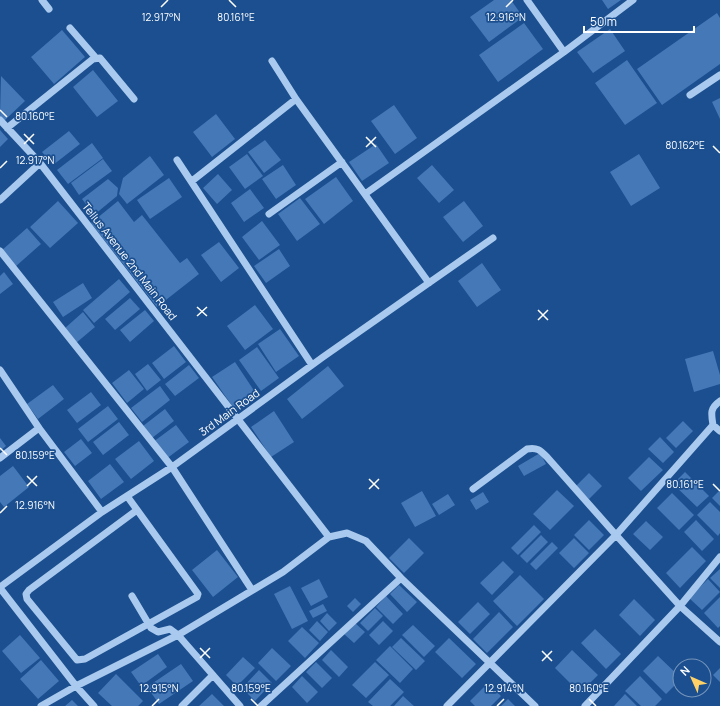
<svg xmlns="http://www.w3.org/2000/svg" width="720" height="706" viewBox="0 0 720 706" font-family="Manrope,sans-serif">
  <style>
    .building { fill: #4478b7 }
    .lines { fill: none; stroke-linecap: round; stroke-linejoin: round }
    .minor { stroke: #a9c9ee; stroke-width: 7 }
    .ticks { fill: none; stroke: #fff; stroke-width: 1.5 }
    .labels { text-anchor: middle; dominant-baseline: central; stroke-width: 3.5; stroke-linejoin: round; paint-order: stroke }
    .street-label { font-size: 11px; fill: #fff; stroke: #1b4f8f }
    .ticks-label { font-size: 10px; text-anchor: middle; fill: #fff; stroke: #1b4f8f; stroke-width: 3.5; stroke-linejoin: round; paint-order: stroke }
  </style>
  <rect width="100%" height="100%" fill="#1b4f8f"/>
  <path class="building" d="M494 0H511L523 17 489 42 470 17Z
    M602 0H621L608 9Z
    M717 13 720 18V64L662 105 637 69Z
    M524 23 543 49 498 82 479 55Z
    M610 29 625 51 593 73 577 52Z
    M62 30 85 57 54 84 31 57Z
    M627 60 657 103 625 125 595 83Z
    M93 70 118 101 97 117 73 87Z
    M1 76 25 101 4 121 0 116Z
    M720 98V119L712 102Z
    M394 105 417 138 395 154 371 121Z
    M216 114 235 139 212 157 193 132Z
    M0 130 8 139 0 147Z
    M69 131 80 144 53 165 42 152Z
    M265 140 281 160 264 173 248 152Z
    M92 143 103 158 68 184 57 170Z
    M376 144 389 163 362 181 349 162Z
    M247 154 263 176 245 189 229 167Z
    M639 154 660 188 631 206 610 172Z
    M150 156 164 175 127 204 119 194 123 178Z
    M103 159 112 171 79 195 71 183Z
    M283 165 296 185 276 199 262 179Z
    M432 165 454 190 439 203 417 178Z
    M218 174 232 190 217 204 203 188Z
    M336 177 353 201 324 224 305 199Z
    M169 178 182 197 150 219 137 200Z
    M108 179 118 188 117 196 94 215 82 199Z
    M250 189 264 208 244 222 231 203Z
    M300 198 320 224 297 241 278 214Z
    M58 201 78 223 50 248 30 227Z
    M118 201 134 222 142 215 180 263 187 258 199 274 157 307 91 223Z
    M464 201 483 226 463 242 443 217Z
    M262 221 280 245 259 260 242 237Z
    M27 228 41 244 15 267 1 251Z
    M219 242 239 268 221 282 201 255Z
    M279 249 290 266 266 283 254 266Z
    M482 263 501 290 477 307 458 281Z
    M4 272 13 284 0 294V276Z
    M119 279 130 292 94 323 83 310Z
    M83 283 92 298 63 317 53 302Z
    M130 298 140 309 115 330 105 319Z
    M255 305 273 329 245 350 227 326Z
    M145 310 154 321 130 342 120 330Z
    M83 312 95 327 76 343 64 329Z
    M280 329 299 356 276 372 258 344Z
    M174 346 186 362 164 379 152 363Z
    M257 347 279 378 261 391 239 360Z
    M713 351 720 375V384L694 392 685 359Z
    M235 362 257 395 235 410 212 377Z
    M148 364 161 380 147 391 135 374Z
    M189 365 199 378 175 396 165 384Z
    M328 366 344 386 302 419 287 399Z
    M129 370 144 389 127 403 112 383Z
    M53 385 64 399 38 419 27 404Z
    M160 386 170 400 142 422 131 408Z
    M91 392 101 405 77 423 67 410Z
    M108 406 118 419 88 442 78 429Z
    M165 409 174 421 152 438 143 426Z
    M274 411 294 442 271 457 251 427Z
    M683 421 693 431 676 448 666 438Z
    M119 422 129 435 103 455 93 442Z
    M176 425 189 442 166 459 153 442Z
    M660 437 674 452 663 463 648 449Z
    M0 438 6 446 0 451Z
    M81 439 92 453 75 466 64 452Z
    M139 441 154 461 131 479 115 459Z
    M540 453 546 464 524 476 518 466Z
    M649 457 663 470 641 491 628 478Z
    M110 464 124 482 101 499 88 481Z
    M13 466 29 487 4 507 0 502V476Z
    M685 472 709 496 697 507 673 484Z
    M589 473 602 486 589 499 576 486Z
    M557 490 574 506 550 530 533 514Z
    M720 490V506L712 498Z
    M422 491 436 516 415 527 401 503Z
    M483 492 489 502 476 510 470 500Z
    M672 493 694 515 679 530 657 508Z
    M448 494 455 505 439 515 432 504Z
    M710 502 720 512V533L718 536 697 515Z
    M589 520 604 535 589 550 574 535Z
    M696 520 714 539 702 551 684 532Z
    M646 521 663 537 650 550 633 534Z
    M534 525 541 532 518 555 511 548Z
    M541 535 548 542 527 563 520 556Z
    M409 538 424 553 404 573 389 558Z
    M574 538 589 553 574 568 559 553Z
    M552 542 558 548 536 570 530 564Z
    M692 547 706 561 680 588 666 573Z
    M217 550 238 577 213 597 192 570Z
    M503 561 514 572 492 595 480 583Z
    M720 569V588L710 578Z
    M520 575 544 599 517 626 493 601Z
    M319 579 328 597 311 606 301 588Z
    M708 579 720 592 702 610 689 598Z
    M399 585 417 602 407 612 390 594Z
    M290 586 308 621 292 629 274 594Z
    M386 596 403 614 393 624 376 607Z
    M720 597V626L718 628 704 613Z
    M355 598 361 604 353 612 347 606Z
    M634 599 655 620 640 636 619 615Z
    M478 602 490 614 470 634 458 622Z
    M323 604 327 611 313 618 309 611Z
    M375 608 383 616 368 631 360 623Z
    M499 612 513 627 487 653 473 639Z
    M327 613 337 623 329 631 320 621Z
    M317 621 328 632 320 641 309 630Z
    M383 621 393 631 379 645 369 635Z
    M355 623 365 632 354 643 344 634Z
    M413 625 435 646 424 657 402 635Z
    M302 627 319 643 305 658 288 641Z
    M595 629 621 654 606 669 581 643Z
    M20 635 40 658 21 673 2 651Z
    M401 638 425 661 416 670 392 647Z
    M449 638 476 664 462 678 435 652Z
    M390 646 413 669 400 683 376 660Z
    M272 648 291 666 276 681 258 663Z
    M331 650 348 667 339 677 322 660Z
    M572 650 598 675 580 693 555 668Z
    M158 654 167 667 141 686 131 672Z
    M658 656 680 677V680L666 694 643 671Z
    M243 657 255 668 237 686 226 675Z
    M41 660 59 681 38 699 20 679Z
    M316 662 332 678 322 688 306 672Z
    M375 662 389 675 366 698 352 685Z
    M181 664 193 681 159 704 147 687Z
    M720 668V682L713 675Z
    M259 670 272 683 255 701 242 688Z
    M116 674 143 701 138 706H112L98 693Z
    M302 676 318 692 307 703 292 687Z
    M640 676 662 699 655 706H641L625 691Z
    M390 679 404 692 390 706H373L368 702Z
    M488 683 501 696 491 706H475L470 701Z
    M212 694 224 706H199Z
    M625 694 637 706H614Z
    M403 696 414 706H394Z
    M508 699 515 706H501Z
    M72 700 78 706H65Z"/>
  <g class="lines">
    <path class="minor" d="M42 0 49 9
      M527 0 564 52
      M70 28 96 58
      M272 61 296 99 429 283
      M690 95 720 75
      M0 120 40 163 329 537
      M7 128 93 59 100 58 134 99
      M177 160 312 365
      M192 181 296 99
      M365 194 564 52 633 0
      M0 200 40 163
      M269 214 342 162
      M0 251 172 467 252 590
      M0 370 39 428
      M720 401C710 408 711 413 713 425L616 535 680 606 720 642
      M713 425 720 431
      M0 458 39 428 102 512 172 467 323 357 493 238
      M127 496 198 594 197 597 85 659 77 660 27 599 26 594 29 590 137 510
      M0 587 102 512
      M0 588 76 686 94 706
      M41 706 76 686 178 635 170 629 158 632 151 628 132 596
      M182 706 213 675
      M240 706 178 635 283 572 329 537 347 533 366 541 401 578 535 706
      M261 706 401 578
      M447 706 616 535 547 457C540 450 537 447 527 449L473 489
      M585 706 680 606 720 557"/>
  </g>
  <path class="ticks" d="M229 0 236 7M161 7 168 0M506 7 513 0M0 110 7 117M24 134 34 144M366 137 376 147M24 144 34 134M713 146 720 153M366 147 376 137M0 168 7 161M197 307 207 316M538 310 548 320M197 316 207 307M538 320 548 310M0 448 7 455M27 476 37 486M369 479 379 489M713 484 720 491M27 486 37 476M369 489 379 479M0 513 7 506M200 648 210 658M542 651 552 661M200 658 210 648M542 661 552 651M251 699 258 706M589 699 596 706M152 706 159 699M497 706 504 699"/>
  <g class="labels">
    <g class="street-label">
      <text transform="translate(130 261) rotate(52)">Tellus Avenue 2nd Main Road</text>
      <text transform="translate(229 412) rotate(-36)">3rd Main Road</text>
    </g>
  </g>
  <g class="ticks-label">
    <text x="236" y="21">80.161°E</text>
    <text x="506" y="21">12.916°N</text>
    <text x="161" y="21">12.917°N</text>
    <text x="35" y="120">80.160°E</text>
    <text x="685" y="149">80.162°E</text>
    <text x="35" y="164">12.917°N</text>
    <text x="35" y="459">80.159°E</text>
    <text x="685" y="488">80.161°E</text>
    <text x="35" y="509">12.916°N</text>
    <text x="159" y="692">12.915°N</text>
    <text x="504" y="692">12.914°N</text>
    <text x="251" y="692">80.159°E</text>
    <text x="589" y="692">80.160°E</text>
  </g>
  <g transform="translate(692 678) rotate(315)"><circle r="19" fill="#1b4f8f" stroke="#7695bc"/>
  <path d="M0-3L7 15L0 10L-7 15Z" fill="#ffd166"/>
  <text y="-6" font-size="11" font-weight="bold" text-anchor="middle" fill="#ffffff">N</text>
  </g>
  <path d="M584 26v6h110v-6" fill="none" stroke="#ffffff" stroke-width="2"/>
  <text x="590" y="26" font-size="12" fill="#ffffff" stroke="#1b4f8f" stroke-width="3" paint-order="stroke">50 m</text>
</svg>
